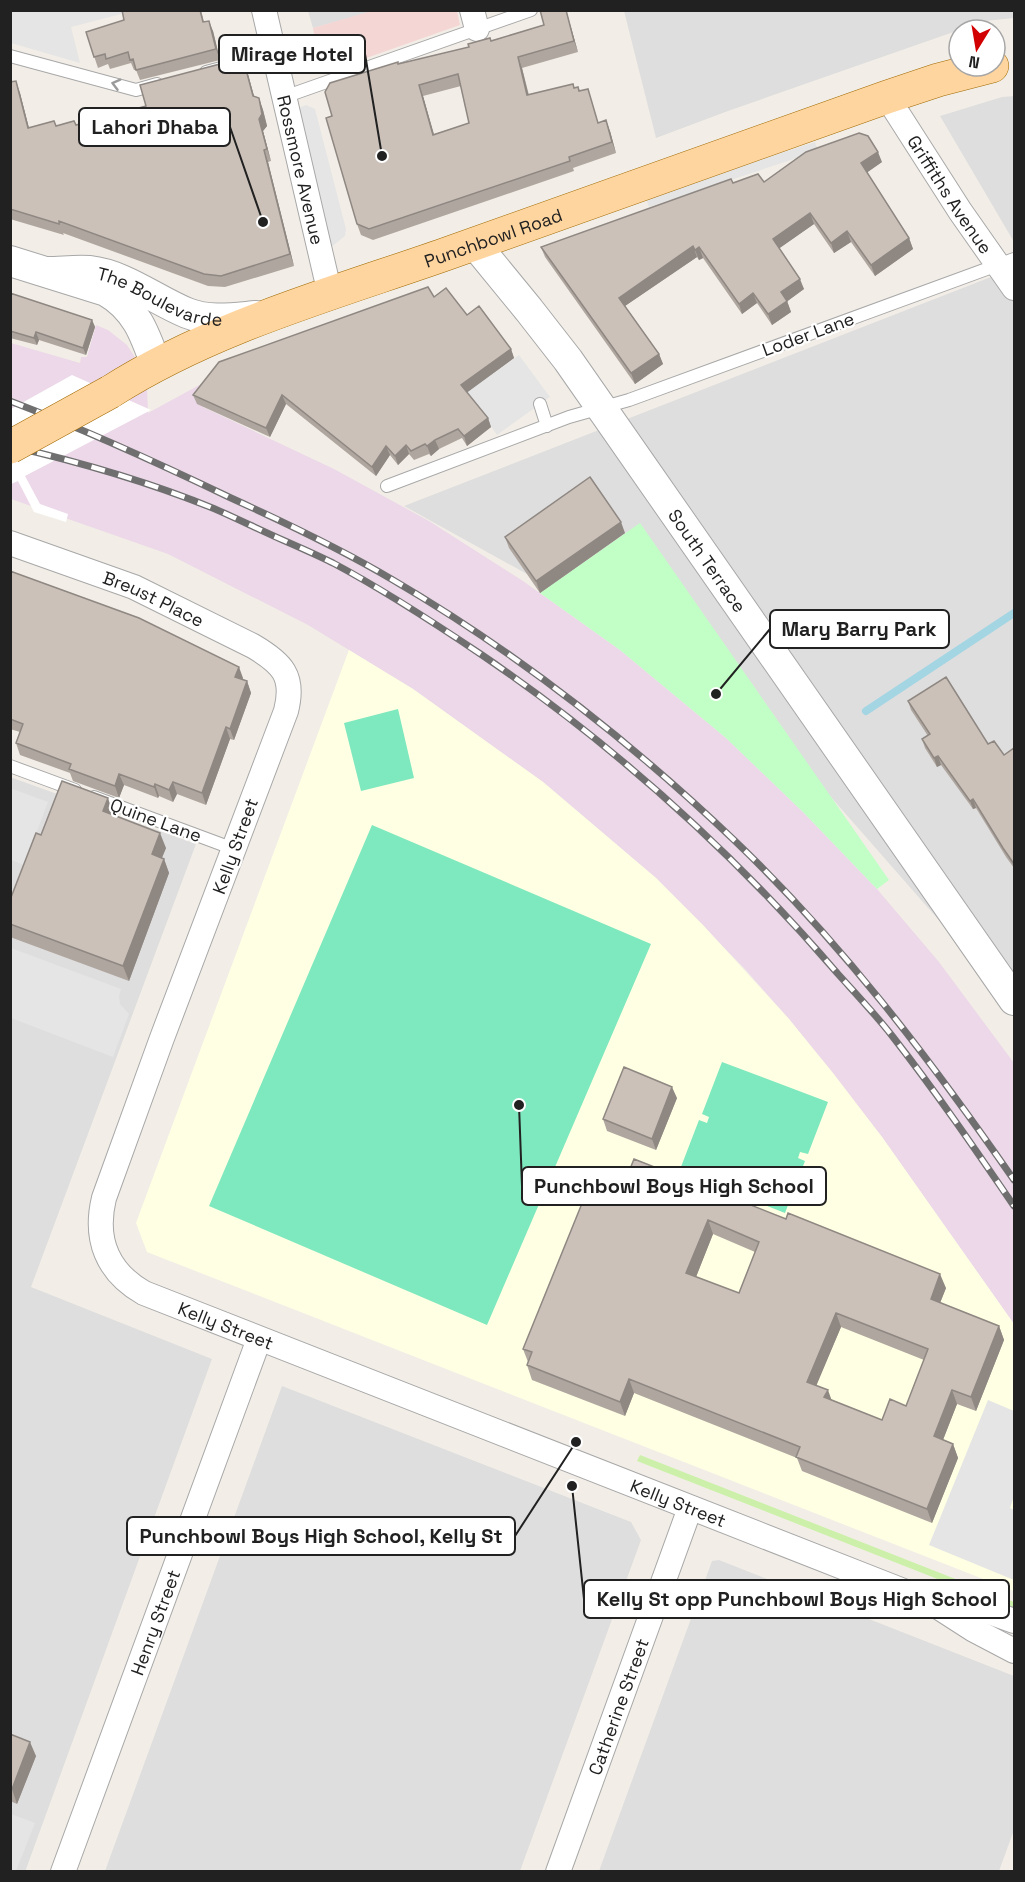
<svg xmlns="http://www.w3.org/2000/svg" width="1025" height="1882" viewBox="0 0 1025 1882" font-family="'Space Grotesk',sans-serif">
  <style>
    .residential { fill: #dfdede }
    .commercial { fill: #f4d6d5 }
    .industrial { fill: #ecd8e8 }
    .education { fill: #ffffe3 }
    .grass { fill: #ccf0a9 }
    .park { fill: #c1ffc6 }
    .pitch { fill: #7ee8be }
    .parking { fill: #e5e5e5 }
    .pier { fill: #fff }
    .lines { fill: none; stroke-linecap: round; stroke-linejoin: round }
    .stream { stroke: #a4d5e3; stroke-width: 8 }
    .service-casing { stroke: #a8a8a8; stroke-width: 14 }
    .minor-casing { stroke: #a8a8a8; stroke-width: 26 }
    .tertiary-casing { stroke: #a8a8a8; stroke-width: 32 }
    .primary-casing { stroke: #9e6900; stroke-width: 34 }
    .service { stroke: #fff; stroke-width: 12 }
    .minor { stroke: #fff; stroke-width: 24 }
    .tertiary { stroke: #fff; stroke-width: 30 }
    .primary { stroke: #ffd59f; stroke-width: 33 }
    .rail-casing { stroke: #6f6f6f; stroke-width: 7 }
    .rail { stroke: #fff; stroke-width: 4.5; stroke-dasharray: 14; stroke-linecap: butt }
    .primary-bridge-casing { stroke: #9e6900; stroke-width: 34; stroke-linecap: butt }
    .primary-bridge { stroke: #ffd59f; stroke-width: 33 }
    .wall { fill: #afa69f; fill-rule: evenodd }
    .shaded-wall { fill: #8e8782 }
    .building { fill: #cbc1b9; stroke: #8e8782; stroke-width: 1.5; fill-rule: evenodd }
    .oneway { stroke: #9b9b9b }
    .labels { text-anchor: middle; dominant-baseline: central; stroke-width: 4.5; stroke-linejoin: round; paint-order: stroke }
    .street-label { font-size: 18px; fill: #212121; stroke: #fff }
    .leader { fill: none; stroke: #212121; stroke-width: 2 }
    .callout-dot { fill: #212121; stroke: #fff; stroke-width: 2 }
    .callout { fill: #fff; stroke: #212121; stroke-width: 2 }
    .callout-label { font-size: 20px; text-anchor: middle; font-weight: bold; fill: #212121 }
  </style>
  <rect width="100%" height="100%" fill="#f2eee7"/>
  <path class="residential" d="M1014 10V18L985 21 728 111 656 138 624 11Z
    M308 11V10L375 11 313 28Z
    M1014 96V242L940 116 1002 97Z
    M1014 268V1006L738 691 404 506Z
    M10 777 196 844 31 1287 212 1359 25 1872 10 1871Z
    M282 1386 631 1522 641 1540 520 1871H105Z
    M719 1560 1014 1676V1830L999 1871H599L712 1561Z"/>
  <path class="commercial" d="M375 10 457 11 460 25 321 74 313 28Z"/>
  <path class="industrial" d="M96 325 108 330 127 345 142 368 147 386 148 413 214 377 203 407 334 469 429 521 523 581 620 650 726 738 804 813 877 889 939 962 1014 1063V1324L882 1137 789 1019 744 968 656 878 543 782 413 689 308 625 168 554 11 499V343L80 363 81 357H87Z"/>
  <path class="education" d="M349 650 413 689 543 782 656 878 703 925 789 1019 833 1073 882 1137 1014 1324V1591L147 1252 136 1223Z"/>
  <path class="grass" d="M640 1455 1014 1602V1609L637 1461Z"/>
  <path class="park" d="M640 523 889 880 877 889 804 813 726 738 620 650 540 593Z"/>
  <path class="pitch" d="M398 709 414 778 361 791 344 723Z
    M372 825 651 944 487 1325 209 1206Z
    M722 1062 828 1102 808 1154 800 1152 798 1158 805 1161 785 1213 679 1172 699 1120 707 1123 709 1117 702 1114Z"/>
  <path class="parking" d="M10 11H133L71 27 80 63 11 43Z
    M306 105 315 109 346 229 345 236 330 248 296 109Z
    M815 142 818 151 649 207 646 198Z
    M519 355 550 397 497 435 467 392Z
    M10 788 48 802 24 865 11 860Z
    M11 948 121 989 119 996 120 1004 129 1014 113 1057 11 1018Z
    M988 1400 1014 1411V1496L1010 1508 1014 1510V1580L929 1545Z
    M11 1806 13 1807 11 1814 35 1823 16 1871H11Z"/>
  <path class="pier" d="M72 375 151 410 25 476 40 504 68 514 66 522 34 512 18 481 11 484V409Z"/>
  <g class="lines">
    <path class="stream" d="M866 711 1014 613"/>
    <defs>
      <path id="service" d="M10 56 136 90 157 84
        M206 72 274 54
        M284 97 531 10
        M540 404 547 426
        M387 486 569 417 629 400 1014 259
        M10 766 75 790
        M94 797 234 849"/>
      <g id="minor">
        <path id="s1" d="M264 10 330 294"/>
        <path d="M472 10 477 29"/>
        <path id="s2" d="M887 97 960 211 1014 288"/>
        <path id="s3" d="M10 543 134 587 253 646C282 663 295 676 286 711L162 1038 104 1198C94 1239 107 1272 144 1293L929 1601 974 1630 1014 1651"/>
        <path d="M937 1603 978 1608 1014 1621"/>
        <path id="s4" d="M63 1872 259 1339"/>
        <path id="s5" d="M558 1872 690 1508"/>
      </g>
      <g id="tertiary">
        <path id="s6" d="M475 244 529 310 568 360 1014 1000"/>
        <path d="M10 261 106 291C136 308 145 334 156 365"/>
        <path id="s7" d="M47 272C61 272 75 270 89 271 125 275 155 300 187 313 210 322 233 318 256 316"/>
      </g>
      <g id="primary">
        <path id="s8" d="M110 392C212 327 332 294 446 254 593 203 740 150 887 97L938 80 992 66"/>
      </g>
    </defs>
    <use href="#service" class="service-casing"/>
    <use href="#minor" class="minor-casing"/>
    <use href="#tertiary" class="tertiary-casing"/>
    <use href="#primary" class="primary-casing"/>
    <use href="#service" class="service"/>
    <use href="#minor" class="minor"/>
    <use href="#tertiary" class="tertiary"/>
    <use href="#primary" class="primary"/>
    <defs>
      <path id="rail" d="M10 401C86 430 158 463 231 498 286 523 341 549 393 580 516 652 631 742 734 840 841 942 930 1059 1014 1180
        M10 446C80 462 149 482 215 509 238 519 262 531 285 541 301 548 317 555 333 563 384 590 433 622 482 655 614 745 733 852 838 974 857 995 876 1015 893 1037 936 1092 975 1149 1014 1206"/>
    </defs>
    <use href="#rail" class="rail-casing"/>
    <use href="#rail" class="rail"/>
    <defs>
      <path id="primary-bridge" d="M10 447 110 392"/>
    </defs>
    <use href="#primary-bridge" class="primary-bridge-casing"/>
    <use href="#primary-bridge" class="primary-bridge"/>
  </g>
  <path class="wall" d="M201 10 204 22 213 31 220 60 140 80 136 70H134L131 63 110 69 108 64 98 68 86 32Z
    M540 10H566L578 52 522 68 529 95 573 84 574 88 578 87 580 91 588 89 598 123 610 131 616 153 573 168 574 171 373 240 361 235 357 224 332 116 398 64 469 47 544 25ZM461 86 469 123 434 134 423 96Z
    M244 62 254 96 259 98 263 110 267 126 263 131 271 161 268 162 294 266 225 287 208 286 63 233 64 235 10 219V82L20 93 29 128 76 125 146 106 221 68Z
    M882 162 867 172 909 238 913 249 875 276 851 242 834 253 814 224 779 248 804 289 787 301 791 312 772 325 757 303 742 314 703 258 699 260 697 257 625 306 659 354 663 364 635 384 545 257 541 247 733 183 764 182Z
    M10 293 92 320 95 327 86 355 39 340 37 345 10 338Z
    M434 297 467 315 511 349 514 358 467 392 488 418 491 427 467 446 462 438 439 449 431 456 429 454 414 460 409 454 398 465 390 455 376 476 286 404 270 437 197 404 193 395Z
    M625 533 540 593 509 548 505 537Z
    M10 571 243 678 242 679 247 681 251 693 234 740 230 739 206 805 177 794 173 802 159 796 158 798 124 785 119 798 73 781 70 773 20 755 16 743 20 732 10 729Z
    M908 701 988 744 1004 755 1014 748V868L1006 857 976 808 973 809 941 765 937 767 925 748 922 739 928 736 911 710Z
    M113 813V815L166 848 162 858 164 859 169 873 129 981 10 937V900L41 835Z
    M677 1098 656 1150 607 1131 603 1119Z
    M620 1194 946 1288 940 1303 999 1326 1004 1340 976 1411 957 1404 943 1440 953 1444 958 1458 932 1523 802 1471 797 1458 634 1393 625 1416 532 1380 527 1365 528 1362 523 1349 592 1199ZM713 1234 755 1252 739 1293 696 1277ZM841 1327 924 1360 906 1406 882 1420 831 1400 816 1385Z
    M10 1734 36 1756 17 1804 10 1801Z"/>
  <path class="shaded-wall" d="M566 10 578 52 574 41Z
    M209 21 213 31 220 60 216 49Z
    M518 57 522 68 531 106 527 95Z
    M244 62 248 74 257 107 253 96Z
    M16 81 20 93 32 140 28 128Z
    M419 85 423 96 437 146 433 135Z
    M259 98 263 110 267 126 263 131 271 161 267 149 259 119Z
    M606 120 610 131 616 153 612 142Z
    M264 150 268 162 294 266 290 254Z
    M878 152 882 162 865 174 861 163Z
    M810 213 814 224 777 250 773 239Z
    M847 231 851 242 834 253 831 243Z
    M909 238 913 249 875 276 871 265Z
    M693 246 697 257 622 308 619 298Z
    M699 247 703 258 699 260 695 250Z
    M800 279 804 289 785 303 781 292Z
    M753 293 757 303 742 314 739 304Z
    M787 301 791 312 772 325 768 314Z
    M92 320 95 327 86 355 83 348Z
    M36 332 39 340 37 345 34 338Z
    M511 349 514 358 465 394 461 385Z
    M659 354 663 364 635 384 631 373Z
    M282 395 286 404 270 437 266 428Z
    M488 418 491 427 467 446 464 436Z
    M435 440 439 449 431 456 427 446Z
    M406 445 409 454 398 465 395 456Z
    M386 446 390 455 376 476 372 467Z
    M621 522 625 533 540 593 536 581Z
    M239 667 243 678 239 688 235 677Z
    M247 681 251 693 234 740 230 729Z
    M226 727 230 739 206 805 202 793Z
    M938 756 941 765 937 767 934 758Z
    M119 774 124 785 119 798 115 786Z
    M173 782 177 794 173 802 169 790Z
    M155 784 159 796 158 798 154 787Z
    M108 798 113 813 108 826 103 811Z
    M973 799 976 808 973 809 970 801Z
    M160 833 166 848 157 869 152 854Z
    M164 859 169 873 129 981 123 966Z
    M672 1087 677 1098 656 1150 652 1139Z
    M708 1220 713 1234 692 1287 686 1273Z
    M940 1274 946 1288 936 1313 931 1299Z
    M836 1313 841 1327 812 1396 807 1382Z
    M999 1326 1004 1340 976 1411 971 1397Z
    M629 1379 634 1393 625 1416 620 1402Z
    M828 1390 833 1404 824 1397Z
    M952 1390 957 1404 939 1450 934 1436Z
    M953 1444 958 1458 932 1523 927 1509Z
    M30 1742 36 1756 17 1804 12 1789Z"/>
  <path class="building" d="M122 10H200L203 22 209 21 216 49 136 70 133 59 130 60 128 52 106 59 105 54 94 57 86 32 124 20Z
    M540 10H566L574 41 518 57 527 95 573 84 574 88 578 87 579 91 588 89 598 123 606 120 612 142 569 157 570 161 369 229 357 224 326 118 332 116 325 92 330 83 398 62V64L469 47 468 44 490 38 491 41 544 25ZM458 74 469 123 433 135 419 85Z
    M244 62 253 96 259 98 262 114 259 119 267 149 264 150 290 254 221 276 204 274 59 221V224L10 209V82L16 81 28 128 54 121 56 126 74 121 76 125 146 106 140 85 220 64 221 68Z
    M859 133 868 136 878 152 861 163 909 238 871 265 847 231 831 243 810 213 773 239 800 279 781 292 787 301 768 314 753 293 739 304 699 247 695 250 693 246 619 298 659 354 631 373 541 247 731 179 733 183 758 174 764 182 806 152Z
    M428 287 434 297 446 288 467 315 479 306 511 349 461 385 488 418 464 436 458 429 435 440 427 446 425 444 411 451 406 445 395 456 386 446 372 467 282 395 266 428 193 395 219 362Z
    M10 293 92 320 83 348 36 332 34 338 10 331Z
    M590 477 621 522 536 581 505 537Z
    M10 571 139 618 239 667 235 677 247 681 230 729 226 727 202 793 173 782 169 790 155 784 154 787 119 774 115 786 69 769 71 764 16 743 23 724 10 719Z
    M946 677 988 744 994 741 1004 755 1014 748V864L1003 848 973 799 970 801 938 756 934 758 922 739 930 734 908 701Z
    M62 781 108 798 103 811 160 833 152 854 164 859 123 966 10 924V900L36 833 41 835Z
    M624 1067 672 1087 652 1139 603 1119Z
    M634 1159 786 1219 788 1213 940 1274 931 1299 999 1326 971 1397 952 1390 934 1436 953 1444 927 1509 796 1457 800 1447 629 1379 620 1402 527 1365 532 1352 523 1349 585 1196 592 1199 597 1185 620 1194ZM708 1220 759 1242 739 1293 686 1273ZM836 1313 928 1349 906 1406 890 1399 882 1420 824 1397 828 1390 807 1382Z
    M10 1734 30 1742 12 1789 10 1788Z"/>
  <defs><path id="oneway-chevron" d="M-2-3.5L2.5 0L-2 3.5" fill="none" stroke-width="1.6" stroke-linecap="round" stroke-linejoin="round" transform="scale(1.5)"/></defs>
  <use class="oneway" href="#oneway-chevron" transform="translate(116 84) rotate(-165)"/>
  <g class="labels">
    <g class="street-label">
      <text stroke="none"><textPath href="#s1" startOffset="164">Rossmore Avenue</textPath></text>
      <text stroke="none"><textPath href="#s2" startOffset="116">Griffiths Avenue</textPath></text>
      <text stroke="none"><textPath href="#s8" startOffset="414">Punchbowl Road</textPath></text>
      <text stroke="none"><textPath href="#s7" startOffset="118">The Boulevarde</textPath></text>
      <text transform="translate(808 334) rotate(-20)">Loder Lane</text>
      <text stroke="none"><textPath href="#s6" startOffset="393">South Terrace</textPath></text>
      <text stroke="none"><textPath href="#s3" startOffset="154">Breust Place</textPath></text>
      <text transform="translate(156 820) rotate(20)">Quine Lane</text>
      <text transform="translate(235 846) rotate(-70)">Kelly Street</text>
      <text stroke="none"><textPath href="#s3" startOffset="1065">Kelly Street</textPath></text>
      <text stroke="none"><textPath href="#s3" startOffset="1551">Kelly Street</textPath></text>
      <text stroke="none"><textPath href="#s4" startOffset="266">Henry Street</textPath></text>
      <text stroke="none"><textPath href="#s5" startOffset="176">Catherine Street</textPath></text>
    </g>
  </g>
  <path class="leader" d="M382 156L365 54M263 222L230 127M716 694L770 629M519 1105L522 1186M576 1442L515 1536M572 1486L584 1599"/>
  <g class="callout-dot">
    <circle cx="382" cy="156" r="6"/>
    <circle cx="263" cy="222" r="6"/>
    <circle cx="716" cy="694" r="6"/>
    <circle cx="519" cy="1105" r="6"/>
    <circle cx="576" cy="1442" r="6"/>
    <circle cx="572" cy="1486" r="6"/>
  </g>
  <g class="callout">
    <rect x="219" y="35" width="146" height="38" rx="6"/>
    <rect x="79" y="108" width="151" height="38" rx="6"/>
    <rect x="770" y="610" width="179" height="38" rx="6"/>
    <rect x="522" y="1167" width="304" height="38" rx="6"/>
    <rect x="127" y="1517" width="388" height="38" rx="6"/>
    <rect x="584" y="1580" width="425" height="38" rx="6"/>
  </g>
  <g class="callout-label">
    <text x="292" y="61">Mirage Hotel</text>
    <text x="155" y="134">Lahori Dhaba</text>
    <text x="859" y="636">Mary Barry Park</text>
    <text x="674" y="1193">Punchbowl Boys High School</text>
    <text x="321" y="1543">Punchbowl Boys High School, Kelly St</text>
    <text x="797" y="1606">Kelly St opp Punchbowl Boys High School</text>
  </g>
  <rect width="1025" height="1882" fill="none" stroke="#212121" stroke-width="24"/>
  <g transform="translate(977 48) rotate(191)"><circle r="28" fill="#ffffff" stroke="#a6a6a6" stroke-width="1.5"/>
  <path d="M0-4.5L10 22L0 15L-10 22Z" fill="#d20001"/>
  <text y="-9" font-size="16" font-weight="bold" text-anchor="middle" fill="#212121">N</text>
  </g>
</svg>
